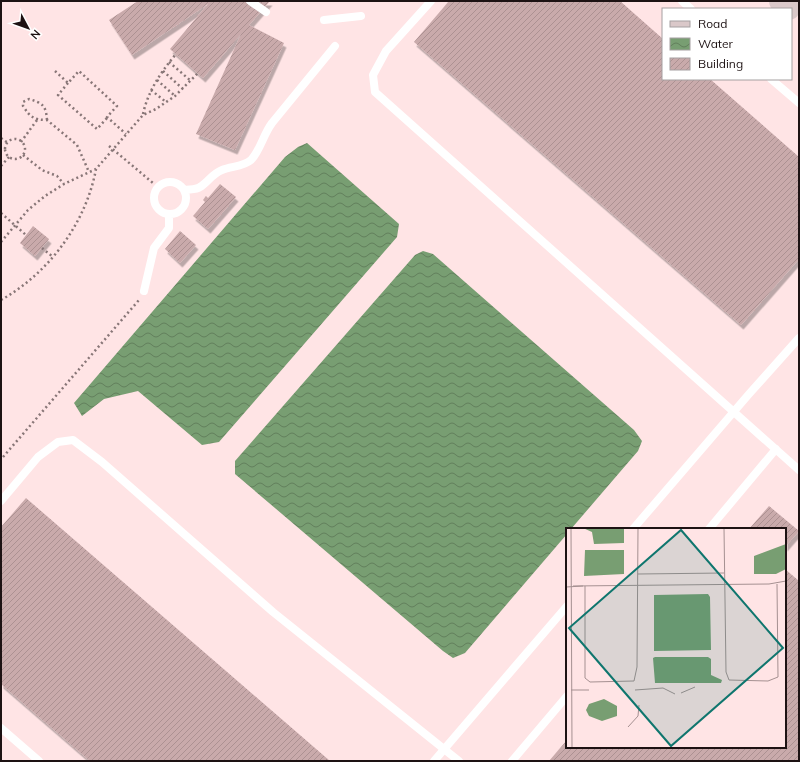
<svg xmlns="http://www.w3.org/2000/svg" width="800" height="762" viewBox="0 0 800 762" font-family="Mulish,sans-serif">
  <style>
    .water { fill: url(#water-waves) }
    .building { fill: url(#building-hatch); filter: url(#shadow) }
    .lines { fill: none; stroke-linecap: round; stroke-linejoin: round }
    .path { stroke: #887677; stroke-width: 2.5; stroke-dasharray: 2 3; stroke-linecap: butt }
    .service { stroke: #fff; stroke-width: 8 }
    .secondary { stroke: #dac8c9; stroke-width: 22 }
    .inset-road { fill: none; stroke: #a59091; stroke-width: 1 }
    .view { fill: #0f766e; fill-opacity: 0.15; stroke: #0f766e; stroke-width: 2 }
    .inset-edge { fill: none; stroke: #1d1213; stroke-width: 2 }
  </style>
  <defs>
    <pattern id="water-waves" width="16" height="10" patternUnits="userSpaceOnUse"><rect width="16" height="10" fill="#789e72"/><path d="M0 5q4-4 8 0t8 0" fill="none" stroke="#627f5c"/></pattern>
    <pattern id="building-hatch" width="6" height="6" patternUnits="userSpaceOnUse"><rect width="6" height="6" fill="#c9aaab"/><path d="M-1 1l2-2M0 6l6-6M5 7l2-2" fill="none" stroke="#ac9192"/></pattern>
    <filter id="shadow"><feDropShadow dx="2.5" dy="4.5" stdDeviation="0" flood-color="#0004"/></filter>
  </defs>
  <rect width="100%" height="100%" fill="#ffe4e5"/>
  <path class="water" d="M307 143 399 224 397 237 219 442 202 445 138 391 104 399 82 416 74 403 285 157 298 147Z
    M423 251 433 254 634 430 642 441 638 451 571 529H567V534L465 653 453 658 443 651 235 474V461L415 255Z"/>
  <path class="building" d="M138 1H270L249 25 284 43 235 150 196 134 241 34 203 78 170 49 208 4 132 55 109 20Z
    M449 1H620L663 39V79H710L799 157V259L741 325 414 42Z
    M220 184 236 197 208 229 193 216 205 202 203 200 206 196 208 198Z
    M33 226 49 239 35 256 20 243Z
    M180 231 196 245 180 263 165 249Z
    M26 498 330 761H90L1 684V527Z
    M769 506 799 531 785 547V529H749Z
    M785 569 799 581V761H549L567 740V747H785Z"/>
  <g class="lines">
    <path class="path" d="M169 62 191 81
      M55 71 68 83 79 71 117 106 107 117 126 134
      M163 71 183 89
      M157 80 175 96
      M68 83 58 95 97 129 107 118
      M151 90 166 102
      M143 114C148 91 161 72 176 54
      M47 120C46 106 43 103 29 99L23 102V106C30 117 34 120 47 120L77 145 89 172
      M1 138 8 143
      M5 149a10 10 0 1 1 20 0a10 10 0 1 1-20 0Z
      M21 142 37 120
      M109 146 153 183
      M23 155 42 170 57 176 64 184
      M1 166 9 157
      M1 213 26 235
      M1 242 28 210 45 196 64 184 96 169 143 115 156 109 175 96 198 73
      M42 248 53 257
      M1 300C49 273 86 223 96 169
      M3 457 139 300"/>
    <path class="service" d="M250 1 266 12
      M431 1 386 51 373 75 375 92 799 470
      M682 1 691 9
      M324 20 361 16
      M771 79 799 103
      M154 198a16 16 0 1 1 32 0a16 16 0 1 1-32 0Z
      M185 190C189 189 196 190 200 187 208 182 212 174 222 170 231 166 243 167 251 160 260 151 263 135 272 123L335 46
      M144 291 154 248 169 228V215
      M1 501 38 457 58 442 73 440 102 462 273 612 459 761
      M633 529 749 394 799 338
      M709 529 776 449
      M1 728 39 761
      M434 761 567 606
      M512 761 567 696"/>
    <path class="secondary" d="M780 1 789 9"/>
  </g>
  <g transform="translate(566 528)">
    <rect width="220" height="220" fill="#ffe4e5"/>
    <path d="M17 0H58V15L28 16 26 4ZM220 16V41L210 46H188V28ZM19 22H58V46L18 48ZM142 66 144 69 145 122 88 123V67ZM89 129H142L145 131V147L156 152 155 155H89L87 130ZM38 171 51 178V188L36 193 23 188 20 182 23 176Z" fill="#789e72"/>
    <path class="inset-road" d="M5 0 6 220M158 0 160 144 163 152 202 153 212 149 211 56M72 46 158 45M7 58 203 56 220 53M19 58V150L24 154 68 153 71 139 72 0M0 59 17 58M5 162H23M69 162 97 160 109 166M115 165 129 159M62 199 72 188 73 177"/>
    <path class="view" d="M115 2 217 120 105 218 3 100Z"/>
    <rect width="220" height="220" class="inset-edge"/>
  </g>
  <rect width="800" height="762" fill="none" stroke="#1d1213" stroke-width="4"/>
  <rect x="662" y="8" width="130" height="72" fill="#ffffff" stroke="#a5a0a1"/>
  <rect x="670" y="21" width="20" height="6" fill="#dac8c9" stroke="#a5a0a1"/>
  <text x="698" y="28" font-size="12" fill="#1d1213">Road</text>
  <rect x="670" y="38" width="20" height="12" fill="url(#water-waves)" stroke="#a5a0a1"/>
  <text x="698" y="48" font-size="12" fill="#1d1213">Water</text>
  <rect x="670" y="58" width="20" height="12" fill="url(#building-hatch)" stroke="#a5a0a1"/>
  <text x="698" y="68" font-size="12" fill="#1d1213">Building</text>
  <g transform="translate(28 28) rotate(131)" stroke="#ffffff" stroke-width="3" paint-order="stroke">
  <path d="M0-3L7 15L0 10L-7 15Z" fill="#1d1213"/>
  <text y="-6" font-size="11" font-weight="bold" text-anchor="middle" fill="#1d1213">N</text>
  </g>
</svg>
